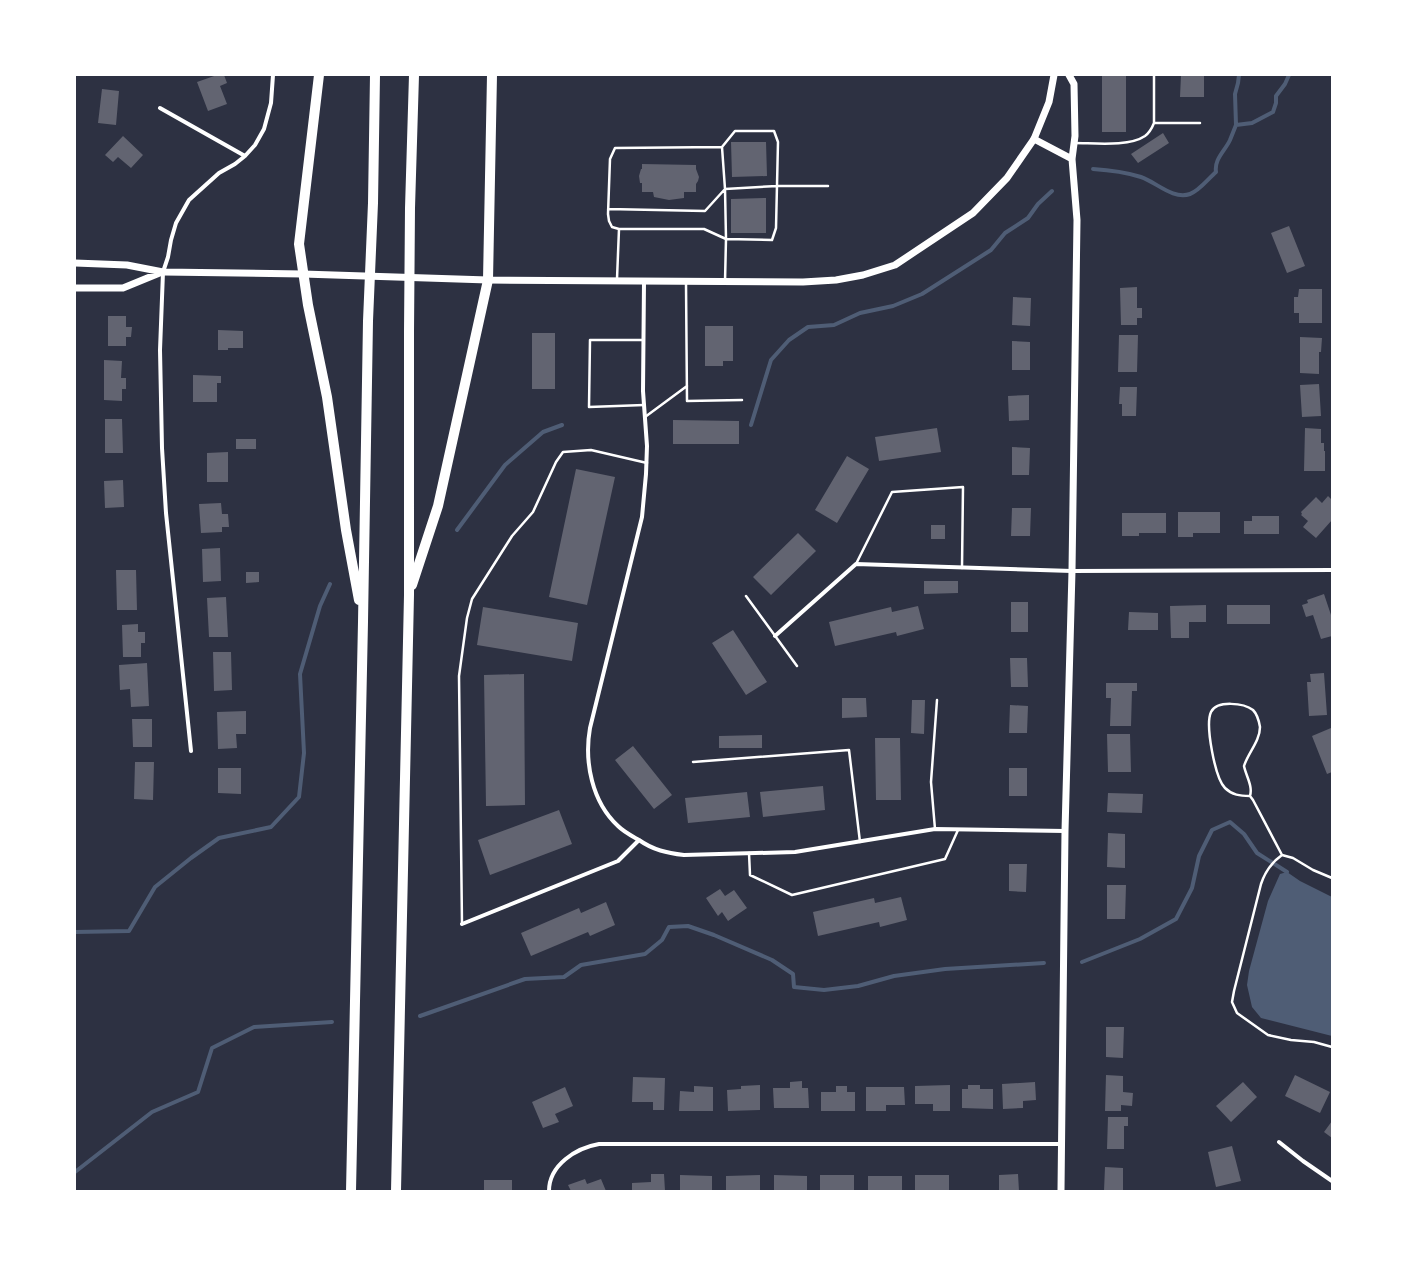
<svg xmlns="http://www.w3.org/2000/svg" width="1407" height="1266" viewBox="0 0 1407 1266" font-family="'DejaVu Sans',sans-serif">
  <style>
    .water { fill: #4f5d75 }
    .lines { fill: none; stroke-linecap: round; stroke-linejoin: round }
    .stream { stroke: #4f5d75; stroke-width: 4 }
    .building { fill: #626471 }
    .path { stroke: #fff; stroke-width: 2.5 }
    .service { stroke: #fff; stroke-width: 2.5 }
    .minor { stroke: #fff; stroke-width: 4 }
    .tertiary { stroke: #fff; stroke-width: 7 }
    .secondary { stroke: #fff; stroke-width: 7 }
    .motorway { stroke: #fff; stroke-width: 10 }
  </style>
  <rect width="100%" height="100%" fill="#2d3142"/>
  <path class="water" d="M1287 872 1300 881 1332 897V1036L1261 1018 1252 1007 1247 985 1249 971 1268 901 1280 874Z"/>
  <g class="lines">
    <path class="stream" d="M1236 125 1235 94 1238 83 1239 75
      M1093 169C1109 170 1125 172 1141 177 1156 182 1173 200 1190 194 1199 191 1208 179 1216 172 1214 159 1225 151 1230 140 1232 135 1234 130 1236 125L1252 123 1273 112 1276 103V96L1285 84 1289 75
      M751 425 771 360 789 340 808 327 834 325 860 313 893 306 922 294 991 250 1005 233 1028 218 1038 204 1052 191
      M457 530 505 465 543 432 562 425
      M75 932 129 931 155 887 191 858 219 838 271 827 299 797 304 753 300 674 320 606 330 584
      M1082 962 1140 939 1176 919 1192 888 1199 856 1212 830 1230 822 1244 834 1257 853 1287 872
      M420 1016 525 979 564 977 581 965 645 954 662 940 669 927 688 926 714 935 772 960 793 974 794 987 824 990 858 986 894 976 945 969 1044 963
      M75 1172 152 1112 198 1092 212 1048 254 1027 332 1022"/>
  </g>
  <path class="building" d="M217 75H224L227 83 220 86 227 104 208 111 197 82Z
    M1102 75H1126V132H1102Z
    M1181 75H1204V97H1180Z
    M102 89 119 91 116 125 98 123Z
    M1163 133 1169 143 1138 163 1131 154Z
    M123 136 143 155 131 168 118 157 113 162 105 155Z
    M731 142H766L767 176 732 177Z
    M642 164 696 165V169L699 177 698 181 696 184V192H684V198L669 200 654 197 653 192H642V183H640L639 176 641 169H642Z
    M766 198V233H731V199Z
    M1289 226 1305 266 1287 273 1271 233Z
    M1137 287V308H1142V318H1137V325H1121L1120 288Z
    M1299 289H1322V323H1299V313H1294V297H1298Z
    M1013 297 1031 298 1030 326 1012 325Z
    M108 316H126V327H132L131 337H126V346H108Z
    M705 326H733V361H723V366H705Z
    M218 330 243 331V348H228V350H218Z
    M532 333H555V389H532Z
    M1119 335H1138L1137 372H1118Z
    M1300 337 1322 338 1321 352H1319V374L1300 373Z
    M1012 341 1030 342V370H1012Z
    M104 360 122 361 121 378H126V389H122V401L104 400Z
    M193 375 221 376V383H217V402H193Z
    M1319 384 1321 416 1302 417 1300 385Z
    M1120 387H1137L1136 416H1122V404H1119Z
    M1029 395V420L1009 421 1008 396Z
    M105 419H122L123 453H105Z
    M673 420 739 421V444H673Z
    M937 428 941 452 879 461 875 437Z
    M1305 428 1321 429V443H1324V451H1325V471H1304Z
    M236 439H256V449H236Z
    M1012 447 1030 448 1029 475H1012Z
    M228 452V482H207V453Z
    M847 456 869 469 837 523 815 510Z
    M576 469 615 477 587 605 549 597Z
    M123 480 124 507 105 508 104 481Z
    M1328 496 1332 500V520L1316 538 1303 527 1308 521 1301 515 1302 514 1301 512 1316 497 1322 503Z
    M221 503 222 514H228L229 527H222V532L201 533 199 504Z
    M1012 508H1031L1030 536H1011Z
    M1178 512H1220V533H1193V537H1178Z
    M1122 513H1166V533H1139V536H1122Z
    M1252 516H1279V534H1244V521H1252Z
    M931 525H945V539H931Z
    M798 533 816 551 771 595 753 577Z
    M220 548 221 581 203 582 202 549Z
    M116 570H136L137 610H117Z
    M246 572H259V582L246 583Z
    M924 581H958V593L924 594Z
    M1324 594 1332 618V636L1321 639 1313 615 1306 617 1302 605 1308 603 1307 600Z
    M226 597 228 637H209L207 598Z
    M1011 602H1028V632H1011Z
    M1206 605V622H1189V638H1171L1170 606Z
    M1227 605H1270V624H1227Z
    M918 606 924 629 897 636 896 632 835 646 829 622 891 607 892 612Z
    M483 607 578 623 572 661 477 645Z
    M1129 612 1158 613V630H1128Z
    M138 624V632H145V643H141V657H123L122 625Z
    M733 630 767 682 746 695 712 643Z
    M213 652H231L232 690 214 691Z
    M1010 658H1027L1028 687H1011Z
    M147 663 149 706 131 707 130 689 120 690 119 665Z
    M1324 673 1327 715 1309 716 1307 682H1311L1310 674Z
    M524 674 525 805 486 806 484 675Z
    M1106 683H1137V691H1132L1131 726H1110L1111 698H1106Z
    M842 698H866L867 717 842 718Z
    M912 700H925L924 734 911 733Z
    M1010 705 1028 706 1027 733H1009Z
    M246 711V734H236L237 748 218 749 217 712Z
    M132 719H152V747H133Z
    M1331 728 1332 772 1327 774 1312 736Z
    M1107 734H1130L1131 772H1108Z
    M762 735V748H719V736Z
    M875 738H900L901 800H876Z
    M633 746 672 795 654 809 615 760Z
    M135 762H154L153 800 134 799Z
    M218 768H241V794L218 793Z
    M1009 768H1027V796H1009Z
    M823 786 825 810 763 817 760 792Z
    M747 792 750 817 688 823 685 798Z
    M1108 793 1143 794 1142 813 1107 812Z
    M559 810 572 844 490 875 478 840Z
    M1108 833 1125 834V868L1107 867Z
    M1009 864H1027L1026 892 1009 891Z
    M1107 885H1126L1125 919H1107Z
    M720 889 725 896 734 890 747 908 728 921 722 912 718 916 706 898Z
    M901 897 907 920 880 927 879 922 818 936 813 912 874 898 875 903Z
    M606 902 615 925 590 936 588 932 531 956 521 933 579 908 581 913Z
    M1106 1027H1124L1123 1058 1106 1057Z
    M1106 1075 1123 1076V1092L1133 1093 1132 1106 1121 1105V1111H1105Z
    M1295 1075 1330 1092 1320 1113 1285 1096Z
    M633 1077 665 1078 664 1110H653V1102H632Z
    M802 1081V1088H808L809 1108H774L773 1088H790V1082Z
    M1035 1082 1036 1100 1023 1101V1108L1003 1109 1002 1084Z
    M1243 1082 1257 1097 1231 1122 1216 1106Z
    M760 1085V1110L728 1111 727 1090 741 1089V1086Z
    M950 1085V1111H933V1104H915V1086Z
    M968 1085H980V1089H993V1109L962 1108V1089H968Z
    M694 1086 713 1087V1111H679L680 1091 694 1092Z
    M836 1086H847V1092H855V1111H821V1092H836Z
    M565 1087 573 1106 555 1114 559 1122 543 1128 532 1102Z
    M866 1087H904L905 1105H886V1111H866Z
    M1108 1117H1128V1126H1124V1149H1107Z
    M1332 1121V1138L1324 1132Z
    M1232 1146 1241 1181 1216 1187 1208 1152Z
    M1105 1167 1123 1168V1191H1104Z
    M651 1174H664L665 1191H632V1183L651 1182Z
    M1018 1174 1019 1191H999V1175Z
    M680 1175 712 1176V1191H680Z
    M760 1175V1191H726V1176Z
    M774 1175 807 1176V1191H774Z
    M820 1175H854V1191H820Z
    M915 1175H949V1191H915Z
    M868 1176H902V1191H868Z
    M585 1179 587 1184 601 1179 606 1191H571L568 1185Z
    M484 1180H512V1191H484Z"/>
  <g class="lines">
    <path class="path" d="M1250 796C1240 796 1232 795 1225 788 1215 778 1205 725 1211 712 1217 700 1244 703 1253 710 1257 714 1259 721 1260 727 1260 741 1248 753 1244 766 1246 776 1253 786 1250 796L1253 800 1282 855
      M1332 878 1313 870 1293 858 1282 855C1272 862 1265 872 1261 884L1234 991 1232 1002 1237 1013 1268 1035 1291 1040 1314 1042 1332 1047"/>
    <path class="service" d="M1154 123H1200
      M1074 143C1094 143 1129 147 1145 136 1149 133 1152 128 1154 123V75
      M722 147 725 189 726 239 704 229H619L612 227 609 221 608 214 610 159 615 148 722 147 735 131H774L778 142 776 228 772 240 726 239 725 282
      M608 209 705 211 725 189 777 186H828
      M617 279 619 229
      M686 283 687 401 742 400
      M643 340H590L589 407 644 405
      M645 417 687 386
      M856 564 892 492 963 487 962 568
      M746 596 797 666
      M693 762 849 750 860 842
      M935 829 931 782 937 700
      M749 853 750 875 792 895 945 859 958 830
      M462 924 459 676 467 618 472 599 512 536 533 512 556 462 563 452 591 450 647 463"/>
    <path class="minor" d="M160 108 245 156
      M775 636 856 564 1072 571 1332 570
      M191 751 166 513 162 448 160 350 163 272 168 257 171 240 176 223 189 200 219 173 235 164 245 156 255 145 264 129 271 103 273 75
      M639 840C632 836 624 832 618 826 592 802 584 762 590 728L642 517 646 474 647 446 643 391 644 282
      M462 924 618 861 639 840C653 850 667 853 684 855L795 852 935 829 1065 831
      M1279 1142 1303 1161 1332 1181
      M549 1191C549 1165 576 1148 599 1144H1061"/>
    <path class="tertiary" d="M1034 139 1072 159
      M1061 1191 1065 831 1072 571 1077 220 1072 159 1075 136 1074 84 1069 75"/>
    <path class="secondary" d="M75 263 127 265 163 272 303 274 488 280 803 282 836 280 863 275 895 265 973 213 1007 178 1034 139 1049 102 1054 75
      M75 288H123L162 272"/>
    <path class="motorway" d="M319 75 299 244 308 305 327 397 346 530 359 600
      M412 585 438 506 488 280 492 75
      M351 1191 363 622 368 321 373 203 375 75
      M396 1191 409 595V331L410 208 414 75"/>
  </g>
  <rect width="1407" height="1266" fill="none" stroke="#ffffff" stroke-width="152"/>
</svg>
